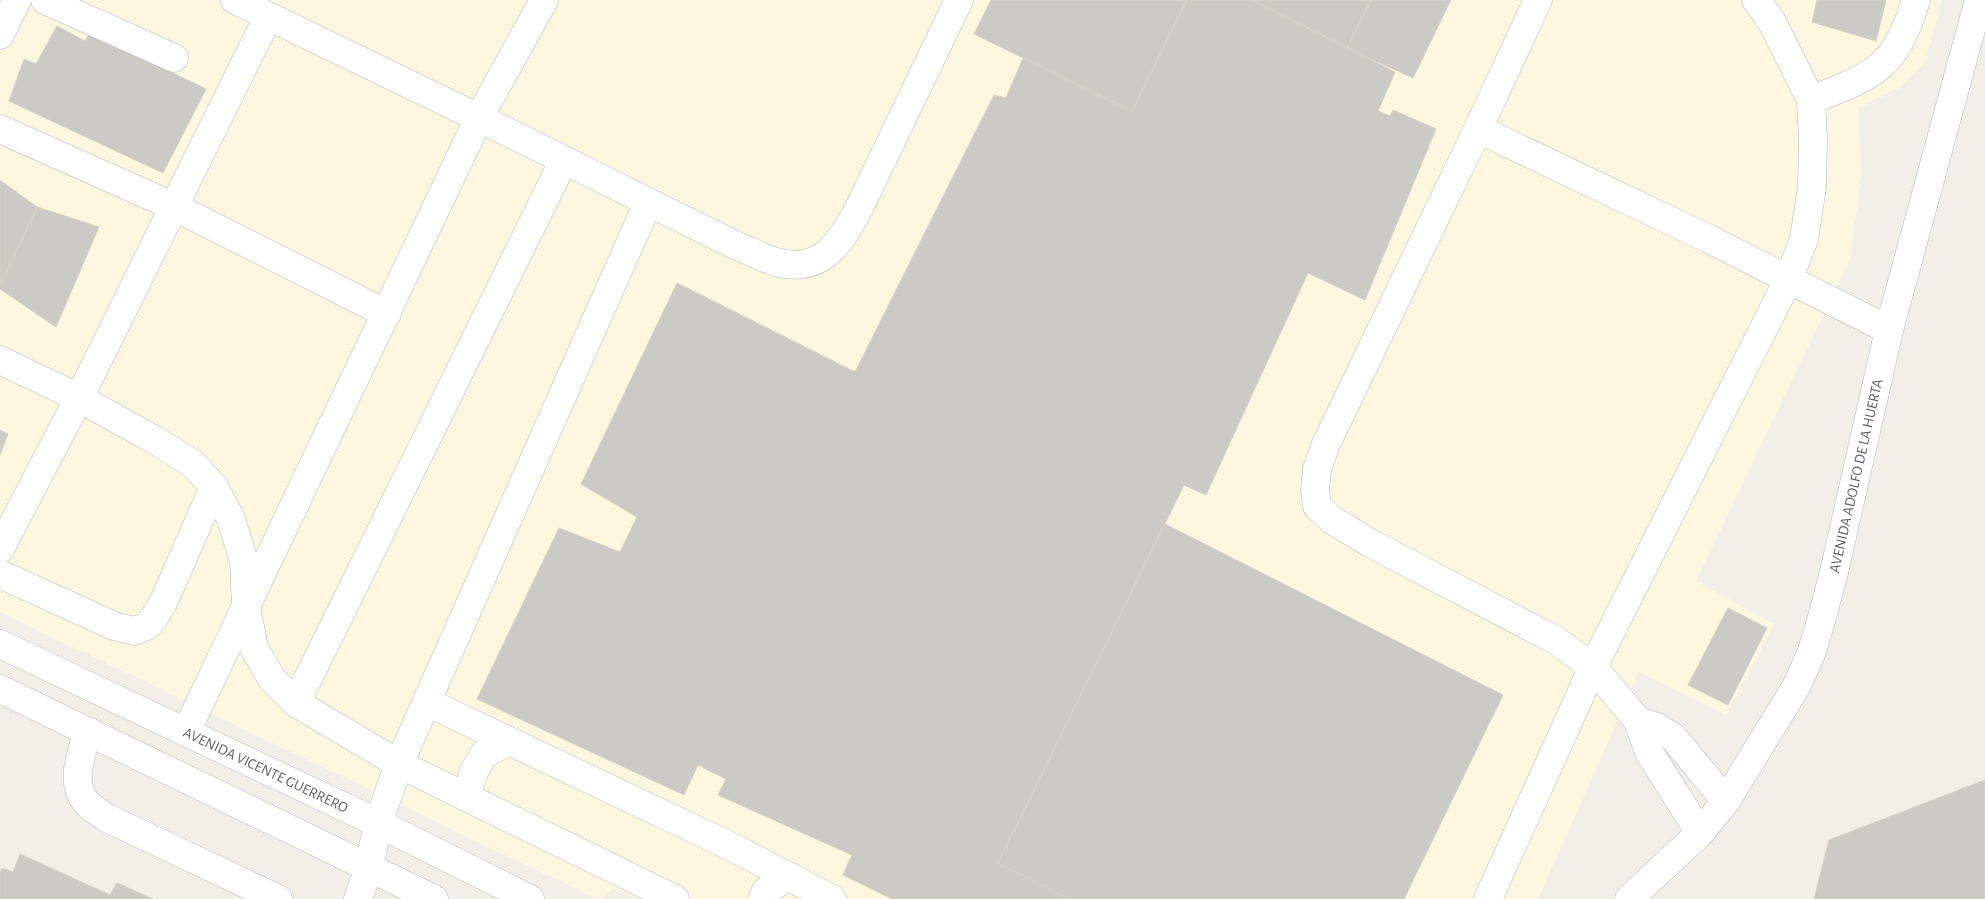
<svg xmlns="http://www.w3.org/2000/svg" width="1985" height="899" viewBox="0 0 1985 899" font-family="'Alegreya Sans',sans-serif">
  <style>
    .commercial { fill: #fef7e0 }
    .building { fill: #cccac5; stroke: #d6d1c6 }
    .lines { fill: none; stroke-linecap: round; stroke-linejoin: round }
    .minor-casing { stroke: #b5b8bc; stroke-width: 29 }
    .minor { stroke: #fff; stroke-width: 28 }
    .labels { text-anchor: middle; dominant-baseline: central; stroke-width: 4.5; stroke-linejoin: round; paint-order: stroke }
    .street-label { font-size: 15px; fill: #5f6368; stroke: #fff }
  </style>
  <rect width="100%" height="100%" fill="#f1efe8"/>
  <path class="commercial" d="M0 0H1942L1925 62 1899 88 1859 108 1861 176 1850 259 1696 581 1774 624 1726 715 1639 672 1538 899H635L614 889 602 899H597L0 612Z"/>
  <path class="building" d="M991 0H1187L1132 111 974 34Z
    M1187 0H1253L1395 72 1378 111 1390 116 1393 110 1436 129 1365 300 1308 273 1206 495 1184 485 998 863 1069 899H892L843 875 852 855 718 795 726 779 698 765 684 795 477 699 559 528 620 552 637 517 581 484 677 283 855 372 994 95 1006 98 1023 58 1132 111Z
    M1253 0H1371L1347 48Z
    M1371 0H1451L1413 78 1347 48Z
    M1817 0H1886L1876 41 1812 22Z
    M57 26 85 41 90 33 206 89 163 173 9 101 24 59 36 64Z
    M0 180 37 207 0 285Z
    M37 207 99 227 56 327 0 289V285Z
    M0 430 8 434 0 455Z
    M1165 524 1503 695 1404 899H1069L998 863Z
    M1728 608 1767 628 1728 705 1688 685Z
    M1985 780V899H1814L1829 840Z
    M20 854 110 895 117 883 153 899H0V872L2 868 13 872Z"/>
  <g class="lines">
    <defs>
      <g id="minor">
        <path d="M45 0 174 58"/>
        <path d="M235 0 479 118 737 246C750 251 763 258 776 262 823 275 842 240 860 206L959 0"/>
        <path d="M1538 0 1478 129 1326 444 1317 469 1315 490 1317 506 1332 520 1370 543 1555 640 1593 667 1638 721 1649 752 1700 833"/>
        <path d="M0 35 17 0"/>
        <path d="M1811 100C1875 75 1895 69 1916 0"/>
        <path d="M0 129 175 207 387 314"/>
        <path d="M1478 129 1709 239 1889 330"/>
        <path d="M0 360 79 398 153 439 192 463 214 487 231 519 244 561 246 606 254 648 272 679 296 703 399 764 675 899"/>
        <path d="M0 549 79 398 268 17"/>
        <path d="M0 574 114 626 134 631 147 626 154 618 164 601 214 487"/>
        <path id="s1" d="M0 644 378 823 530 899"/>
        <path d="M0 689 434 899"/>
        <path d="M427 702 730 846 832 899"/>
        <path d="M296 703 564 160"/>
        <path d="M1638 721 1657 727 1673 737 1726 801"/>
        <path d="M88 731C82 754 69 781 86 802 91 808 99 812 105 817L278 899"/>
        <path d="M186 732 479 118 544 0"/>
        <path d="M467 797 473 773 484 754 509 741"/>
        <path d="M358 899 369 868 378 823 399 764 648 203"/>
        <path d="M762 899 766 891 788 876"/>
        <path d="M1488 899 1593 667 1788 280 1804 239 1812 187 1813 139 1811 100 1772 22 1756 0"/>
        <path id="s2" d="M1629 899 1700 833 1726 801 1796 687 1811 654 1821 621 1834 572 1889 330 1979 0"/>
      </g>
    </defs>
    <use href="#minor" class="minor-casing"/>
    <use href="#minor" class="minor"/>
  </g>
  <g class="labels">
    <g class="street-label">
      <text stroke="none"><textPath href="#s2" startOffset="492">AVENIDA ADOLFO DE LA HUERTA</textPath></text>
      <text stroke="none"><textPath href="#s1" startOffset="294">AVENIDA VICENTE GUERRERO</textPath></text>
    </g>
  </g>
</svg>
